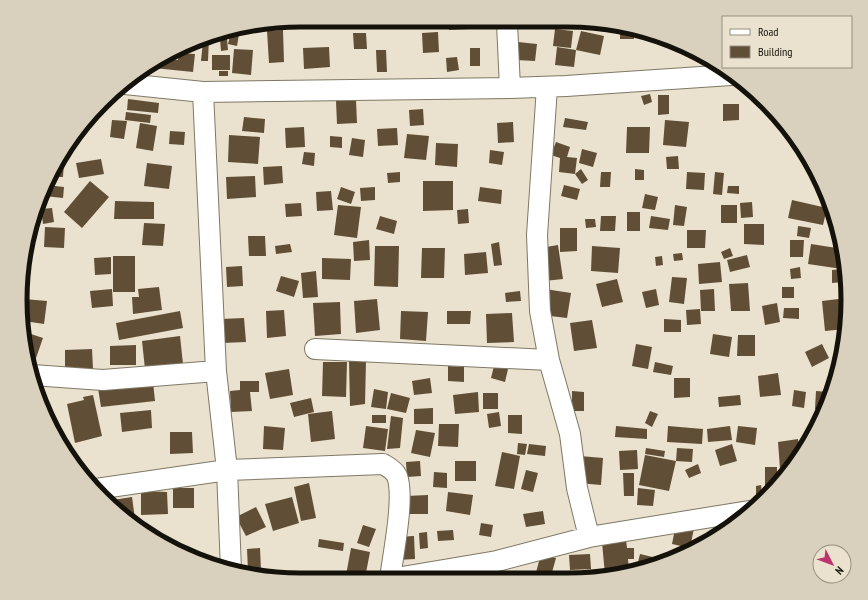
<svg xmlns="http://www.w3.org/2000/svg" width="868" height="600" viewBox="0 0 868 600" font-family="'PT Sans Narrow',sans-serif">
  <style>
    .building { fill: #614e36 }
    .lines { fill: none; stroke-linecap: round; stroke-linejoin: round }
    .minor-casing { stroke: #7f7866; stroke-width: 22 }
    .minor { stroke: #fff; stroke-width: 20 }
    .rim { fill: none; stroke: #15120b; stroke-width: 5 }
  </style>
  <rect width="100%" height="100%" fill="#eae2ce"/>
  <path class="building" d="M378 21 396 22V28L378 29Z
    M449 22 467 23 468 29 449 30Z
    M529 24H544L545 27 529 29Z
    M620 25 633 29 634 39H620Z
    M257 26 256 31 239 29V28Z
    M555 29 573 31 571 48 553 46Z
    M283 30 284 62 269 63 267 31Z
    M581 31 604 36 600 55 576 50 574 67 555 65 557 47 576 50Z
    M231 32 239 34 237 46 228 44Z
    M438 32 439 52 423 53 422 33Z
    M353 33H366L367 49H354Z
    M209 38 208 61H201L203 41Z
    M220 39H227L228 50 221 51Z
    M518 42 537 44 535 61 516 60Z
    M329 47 330 67 304 69 303 48Z
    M470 48H480V66H470Z
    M234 49 253 50 251 75 232 73Z
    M376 50H386L387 72H377Z
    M179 53 195 54 193 72 144 67 163 59 178 60Z
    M212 55H230V70H212Z
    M457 57 459 70 447 72 446 58Z
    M219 71H228V76H219Z
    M650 94 652 102 644 105 641 96Z
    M658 95H669V114L658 115Z
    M128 99 159 103 158 113 127 110Z
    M356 100 357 123 337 124 336 101Z
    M723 104H739V120L723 121Z
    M423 109 424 125 410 126 409 110Z
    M126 112 151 115 150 123 125 120Z
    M244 117 265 119 264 133 242 131Z
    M565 118 588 122 586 130 563 127Z
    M112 120 127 121 124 139 110 137Z
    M665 120 689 122 686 147 663 145Z
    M513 122 514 142 498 143 497 123Z
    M140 123 157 126 153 151 136 148Z
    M304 127 305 147 286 148 285 128Z
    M627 127H650L649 153H626Z
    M397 128 398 145 378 146 377 129Z
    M170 131 185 132 184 145 169 144Z
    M407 134 429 136 426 160 404 158Z
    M229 135 260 137 258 164 228 162Z
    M330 136 342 137V148L330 147Z
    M352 138 365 140 363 157 349 155Z
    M556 142 570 147 567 157 577 158 575 174 559 172 560 158 551 155Z
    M436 143 458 144 457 167 435 165Z
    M582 149 597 153 593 167 579 163Z
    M490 150 504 152 502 165 489 163Z
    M304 152 315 153 314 166 302 164Z
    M678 156 679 169H667L666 157Z
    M807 157 815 171 805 170Z
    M101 159 104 174 79 178 76 163Z
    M60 163H64L63 177H51Z
    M147 163 172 166 169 189 144 186Z
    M282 166 283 183 264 185 263 167Z
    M581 169 588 180 582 184 575 174Z
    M635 169 644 170V180H635Z
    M400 172V182L388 183 387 173Z
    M601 172H611L610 187H600Z
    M687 172 705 173 704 190 686 189Z
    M715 172 724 173 722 195 713 194Z
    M255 176 256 197 227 199 226 177Z
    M90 181 109 197 82 228 64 212Z
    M423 181H453V210L423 211Z
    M46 185 64 187 63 198 44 196Z
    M564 185 580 189 577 200 561 196Z
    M728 186H739V194L727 193Z
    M341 187 355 192 351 204 337 199Z
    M375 187V200L361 201 360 188Z
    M480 187 502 190 501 204 478 201Z
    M331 191 333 210 317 211 316 192Z
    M645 194 658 197 655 210 642 208Z
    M792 200 827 208 823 225 788 218Z
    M115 201 154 202V219H114Z
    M752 202 753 217 741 218 740 203Z
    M301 203 302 216 286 217 285 204Z
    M338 205 361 207 357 238 334 235Z
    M675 205 687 207 684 226 673 225Z
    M721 205H737V223H721Z
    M52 208 54 222 43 224 41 209Z
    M468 209 469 223 458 224 457 210Z
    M627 212H640V231H627Z
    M833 214 838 229 830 228Z
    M380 216 397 221 394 234 376 229Z
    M601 216H616L615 231H600Z
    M651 216 670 219 668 230 649 228Z
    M585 219H595L596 227 586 228Z
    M144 223 165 224 163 246 142 245Z
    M744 224H764V245L744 244Z
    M798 226 811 228 809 238 797 236Z
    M45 227 65 228 64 248 44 247Z
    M560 228H577V251L560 252Z
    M687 230H706L705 248H687Z
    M248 236H265L266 256H249Z
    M369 240 370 260 354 261 353 242Z
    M790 240H804L803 257H790Z
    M499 242 502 265 494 266 491 244Z
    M290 244 292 252 276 254 275 246Z
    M811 244 843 249 842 269 808 264Z
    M558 245 563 279 544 281 540 248Z
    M375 246H399L398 287 374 286Z
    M592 246 620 248 618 273 591 271Z
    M422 248H445L444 278H421Z
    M730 248 733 256 724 259 721 252Z
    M486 252 488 273 465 275 464 254Z
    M682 253 683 260 674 261 673 254Z
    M747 255 750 267 730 272 727 260Z
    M113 256H135V292H113Z
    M662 256 663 265 656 266 655 257Z
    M111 257V274L95 275 94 258Z
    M322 258 351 259 350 280 322 279Z
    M720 262 722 282 699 284 698 264Z
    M242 266 243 286 227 287 226 267Z
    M800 267 801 278 791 279 790 269Z
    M842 269 843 282 832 283V270Z
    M316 271 318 297 303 298 301 273Z
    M281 276 299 281 294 297 276 291Z
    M672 277 687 278 684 304 669 302Z
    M617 279 623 302 602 307 596 284Z
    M748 283 750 311H731L729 284Z
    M159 287 162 310 133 314 132 297H139L138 289Z
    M782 287H794V298H782Z
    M112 289 113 306 92 308 90 291Z
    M545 289 571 293 567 318 542 315Z
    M656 289 659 305 646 308 642 292Z
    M714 289 715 311H701L700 290Z
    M520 291 521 301 506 302 505 293Z
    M847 298 845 329 825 331 822 301Z
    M24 299 47 301 44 324 24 321Z
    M377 299 380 330 356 333 354 301Z
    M340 302 341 334 315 336 313 303Z
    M777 303 780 322 765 325 762 306Z
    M784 308H799V319L783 318Z
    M700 309 701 324 687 325 686 310Z
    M284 310 286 336 267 338 266 311Z
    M180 311 183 328 119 340 116 323Z
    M401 311 428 312 426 341 400 339Z
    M447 311H471L470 324H447Z
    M512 313 514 342 487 343 486 314Z
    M244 318 246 342 222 343 221 319Z
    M664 319 681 320V332H664Z
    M592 320 597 348 574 351 570 323Z
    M25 332 43 338 35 361H28L25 354Z
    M713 334 732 337 729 357 710 354Z
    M738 335H755V356H737Z
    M180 336 183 364 145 369 142 341Z
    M636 344 652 347 648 369 632 366Z
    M822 344 829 358 812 367 805 352Z
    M136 345V365H110V346Z
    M92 349 93 369H65V350Z
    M349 361H366L365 404 350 406Z
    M323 362H347L346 397 322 396Z
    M655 362 673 366 671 375 653 372Z
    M448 366 464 367V382L448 381Z
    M494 366 508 369 505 382 491 378Z
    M289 369 293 395 270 399 265 373Z
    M778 373 781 395 760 397 758 376Z
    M430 378 432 393 414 395 412 381Z
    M674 378H690V397L674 398Z
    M240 381H259V392H250L252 411 231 412 230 391 240 390Z
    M153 382 155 401 101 407 98 388Z
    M374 389 388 392 386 409 371 407Z
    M794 390 806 392 804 408 792 406Z
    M572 391 584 392V411H572Z
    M816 391 829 392 826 409H815Z
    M478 392 479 412 455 414 453 395Z
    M391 393 410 398 406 413 387 409Z
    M483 393H498V409H483Z
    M93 395 102 436 75 443 67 404 84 400 83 397Z
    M740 395 741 405 719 407 718 397Z
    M311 398 314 412 294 417 290 403Z
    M433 408V424H414V409Z
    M151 410 152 428 122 432 120 413Z
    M332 411 335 439 311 442 308 414Z
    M650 411 658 414 652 427 645 423Z
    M499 412 501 426 489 428 487 414Z
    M372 415H386V423H372Z
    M508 415H522V434L508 433Z
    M391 416 403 418 400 448 387 449Z
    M439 424H459L458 447 438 446Z
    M264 426 285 428 283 450 263 449Z
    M366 426 388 429 385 451 363 448Z
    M616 426 647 429V439L615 437Z
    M668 426 703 429 702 444 667 442Z
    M730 426 732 440 708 442 707 429Z
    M738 426 757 428 755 445 736 442Z
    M416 430 435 433 430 457 411 453Z
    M170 432H192L193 453 170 454Z
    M805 435H812L805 449Z
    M798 439 800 457 790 468 780 469 778 442Z
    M518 443 527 444 525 455 517 454Z
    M529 444 546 446 545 456 527 454Z
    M732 444 737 461 720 466 715 450Z
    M646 448 665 451 664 457 645 454Z
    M677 448 693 449 692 462 676 461Z
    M637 450 638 469 620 470 619 451Z
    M502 452 520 456 514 489 495 486Z
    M645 455 676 461 669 491 639 485Z
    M580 456 603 458 601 485 578 483Z
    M420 461 421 476 407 477 406 462Z
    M455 461H476V481H455Z
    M698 464 701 473 689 478 685 470Z
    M765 467H777V484L773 489 765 490Z
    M526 470 538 473 533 492 521 489Z
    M434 472 447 473V488L433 487Z
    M623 473H634V496H624Z
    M309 483 316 518 301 521 294 487Z
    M761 485 762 494H756V486Z
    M173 488H194V508H173Z
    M638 488 655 490 653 506 637 505Z
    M141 491 167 492 168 514 141 515Z
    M448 492 473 495 470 515 446 511Z
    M428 495V514H406V496Z
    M132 497 136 526 106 501Z
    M292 497 299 523 273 531 265 504Z
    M256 507 266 527 246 536 236 517Z
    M543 511 545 524 526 527 523 514Z
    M481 523 493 525 491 537 479 535Z
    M676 524 694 528 690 548 672 544Z
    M363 525 376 529 369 547 357 543Z
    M453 530 454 540 438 541 437 531Z
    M427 532 428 548 420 549 419 533Z
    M414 536 415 559 397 560 396 537Z
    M319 539 344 543 343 551 318 547Z
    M626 540 627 548H634V559H628L629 572 605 575 602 542Z
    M260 548 261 570 248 571 247 549Z
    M351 548 370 552 365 578 346 575Z
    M541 554 556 558 551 576H535Z
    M590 554 591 569 570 570 569 555Z
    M640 554 661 559V562L636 570Z
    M300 578H324V580H300Z"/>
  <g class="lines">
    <defs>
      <path id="minor" d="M507 23 510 88
        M125 84 203 92 510 88 566 86 731 75
        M547 87 537 235 540 311 549 360 570 434 577 488 589 537
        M203 92 216 371 227 470 231 570
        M315 349 549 360
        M32 375 103 380 216 371
        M96 489 227 470 383 464C388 467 394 470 397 476 405 497 393 554 390 579
        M396 578 497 561 589 537 749 511"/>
    </defs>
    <use href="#minor" class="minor-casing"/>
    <use href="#minor" class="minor"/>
  </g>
  <path d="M0 0H868V600H0ZM300 27H568A273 273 0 0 1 841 300V300A273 273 0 0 1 568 573H300A273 273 0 0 1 27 300V300A273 273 0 0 1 300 27Z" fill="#d9d1be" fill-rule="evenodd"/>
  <path class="rim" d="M300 27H568A273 273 0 0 1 841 300V300A273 273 0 0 1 568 573H300A273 273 0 0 1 27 300V300A273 273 0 0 1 300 27Z"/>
  <rect x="722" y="16" width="130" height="52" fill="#eae2ce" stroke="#958f80"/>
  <rect x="730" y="29" width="20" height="6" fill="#ffffff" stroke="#958f80"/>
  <text x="758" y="36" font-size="12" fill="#15120b">Road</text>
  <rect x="730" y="46" width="20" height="12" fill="#614e36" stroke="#958f80"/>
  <text x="758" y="56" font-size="12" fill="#15120b">Building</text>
  <g transform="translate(832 564) rotate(132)"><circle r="19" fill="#eae2ce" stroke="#958f80"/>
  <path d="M0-3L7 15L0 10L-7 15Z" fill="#bd336d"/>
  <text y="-6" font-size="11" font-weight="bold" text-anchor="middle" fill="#15120b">N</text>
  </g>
</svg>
